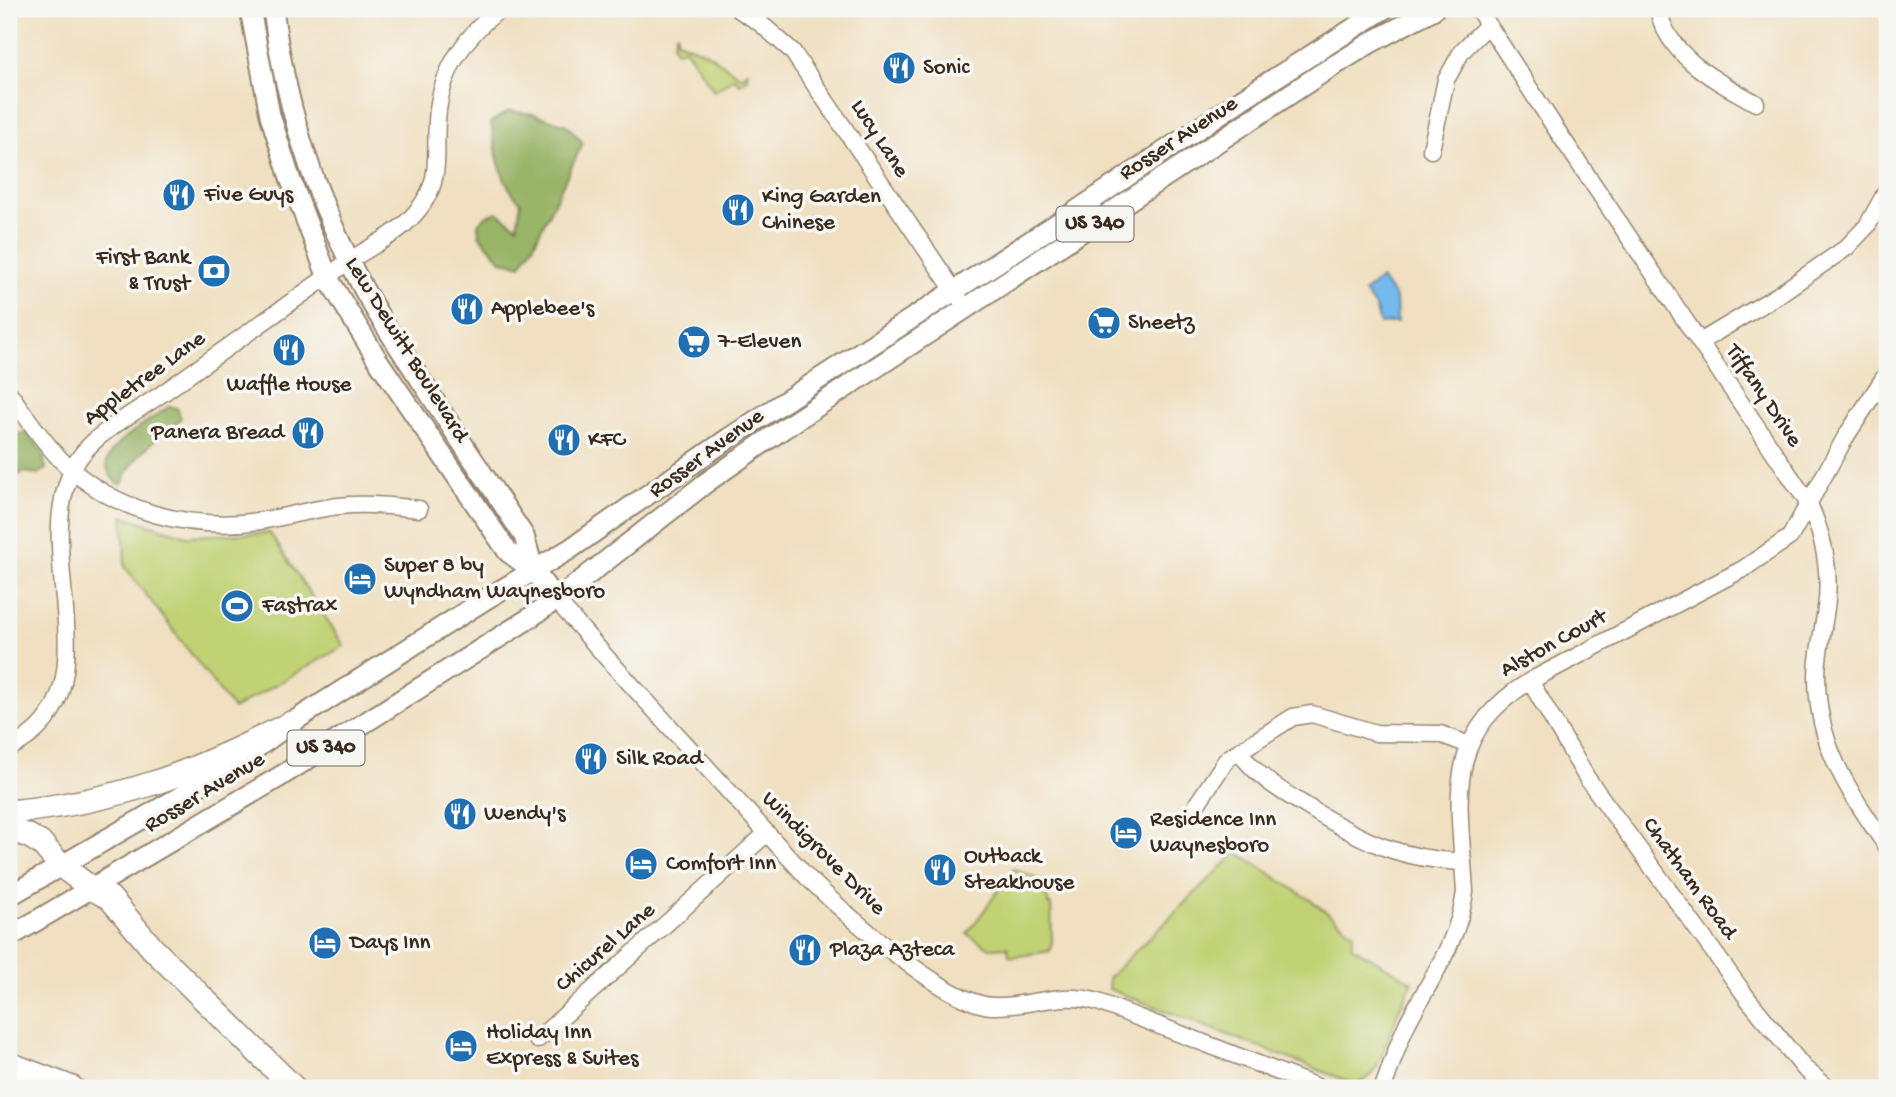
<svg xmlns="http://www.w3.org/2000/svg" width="1896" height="1097" viewBox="0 0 1896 1097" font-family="'Gochi Hand',sans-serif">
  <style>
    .green { fill: #c1d275; stroke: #7e7e4a; stroke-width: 2 }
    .forest { fill: #98b466; stroke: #6a6f42; stroke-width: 2 }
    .water { fill: #75baec; stroke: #587285; stroke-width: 2 }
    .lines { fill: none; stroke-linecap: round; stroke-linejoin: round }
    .minor-casing { stroke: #968570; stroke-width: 19 }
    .major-casing { stroke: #968570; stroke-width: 23 }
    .highway-casing { stroke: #968570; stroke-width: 26 }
    .minor { stroke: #fff; stroke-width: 16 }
    .major { stroke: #fff; stroke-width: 19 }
    .highway { stroke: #fff; stroke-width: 23 }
    .labels { text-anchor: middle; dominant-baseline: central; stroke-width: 7; stroke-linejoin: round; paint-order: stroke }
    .shield { fill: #f6f6f2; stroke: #73675e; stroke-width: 2 }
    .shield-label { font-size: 21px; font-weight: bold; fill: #3b2a1e }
    .poi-label { font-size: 23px; fill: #3b2a1e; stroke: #f6f6f2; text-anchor: start }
    .street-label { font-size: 23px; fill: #3b2a1e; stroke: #f6f6f2 }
  </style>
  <rect width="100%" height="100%" fill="#f6f6f2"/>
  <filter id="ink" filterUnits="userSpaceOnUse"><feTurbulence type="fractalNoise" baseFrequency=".0143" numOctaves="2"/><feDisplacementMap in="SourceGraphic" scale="14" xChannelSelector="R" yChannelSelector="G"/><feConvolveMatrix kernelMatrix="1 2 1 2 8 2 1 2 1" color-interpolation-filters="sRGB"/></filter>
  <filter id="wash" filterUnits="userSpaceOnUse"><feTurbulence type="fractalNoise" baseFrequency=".00686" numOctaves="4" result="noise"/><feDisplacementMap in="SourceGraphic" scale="28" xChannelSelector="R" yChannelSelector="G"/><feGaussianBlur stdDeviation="1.57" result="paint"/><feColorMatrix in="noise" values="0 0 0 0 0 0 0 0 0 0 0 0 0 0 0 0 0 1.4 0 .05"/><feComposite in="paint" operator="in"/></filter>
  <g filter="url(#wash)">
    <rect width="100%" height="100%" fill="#f0e0c1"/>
    <path class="green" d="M677 32V41L707 53 741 77 748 71 747 79 740 84 734 78 714 91 685 48 676 51 673 44Z
      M123 516 187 536 270 533 344 646 233 709 125 567Z
      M1237 852 1312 901 1354 933 1351 946 1413 982C1396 1009 1390 1040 1376 1068 1371 1076 1365 1082 1355 1084L1109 989 1108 978Z
      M1014 869 1041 880 1047 892 1048 904 1051 905 1052 941 1050 951 1012 957 1009 955 1008 947 990 948 967 934Z"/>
    <path class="forest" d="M509 111 533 114 567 125 583 143 533 246 521 265 502 261 479 235 478 224 486 216 497 212 517 226 521 202C499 183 496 150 491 122Z
      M170 406 177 408 181 418 178 422C156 440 132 455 122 484L117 483C112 478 106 471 107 463 108 444 155 417 170 406Z
      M27 432 42 452 46 469 38 474 24 472 9 480V436Z"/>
    <path class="water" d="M1381 279 1396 298 1397 322 1380 324 1375 307 1364 292Z"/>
  </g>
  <g filter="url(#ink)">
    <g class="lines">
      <defs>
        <path id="minor" d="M738 9 760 23 792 51 959 298
          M1478 9 1556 129 1809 504C1824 537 1831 572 1826 608 1823 632 1817 654 1817 677 1817 748 1850 792 1887 847
          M1658 9C1668 57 1716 81 1756 103
          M1431 150 1446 80 1462 51 1488 25
          M1700 342 1778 295 1846 248 1867 226 1887 190
          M9 393C26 416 42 441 62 461 114 512 189 531 260 521 286 517 312 509 339 506 366 503 392 506 419 509
          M556 600 606 657 807 877C843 912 943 1002 991 1006 1030 1008 1056 990 1098 1002L1320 1088
          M1530 681 1587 778 1748 999 1804 1068 1828 1088
          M9 748C115 699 36 565 68 481 71 472 76 461 83 453 101 430 139 410 163 393 225 349 288 305 349 261 368 248 390 238 406 223 448 183 432 158 438 110 443 68 467 34 500 9
          M1239 752C1262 781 1280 790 1311 809 1364 842 1400 859 1463 862
          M1197 804 1227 759 1293 717 1312 714 1376 733 1440 734 1469 745
          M537 1040 767 833
          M1383 1088C1391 1066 1398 1043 1408 1022 1430 980 1459 940 1465 892 1460 802 1440 736 1530 681L1743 569 1790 537 1845 438 1887 373"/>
        <path id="major" d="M250 9 270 115 290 178 328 278 377 359 508 552 534 571 556 600
          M273 9C285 106 316 200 362 286 380 320 403 353 424 385 457 436 491 486 524 536L534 571
          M9 896 226 770 291 723 486 599 570 549 729 438 1070 215 1242 99 1384 9
          M9 937 281 776 525 621 556 600 707 482 783 429 1322 73 1372 42 1434 9"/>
        <path id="highway" d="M9 812C119 802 194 773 291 723
          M9 829 29 836 42 844 61 866 91 888 110 898 153 949 294 1088
          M9 1064 72 1088"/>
      </defs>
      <use href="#minor" class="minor-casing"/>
      <use href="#major" class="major-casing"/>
      <use href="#highway" class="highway-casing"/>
      <use href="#minor" class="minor"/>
      <use href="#major" class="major"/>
      <use href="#highway" class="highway"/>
    </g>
  </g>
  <defs>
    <symbol id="restaurant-disc" viewBox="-11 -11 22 22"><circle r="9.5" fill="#1f6fb2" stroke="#f6f6f2"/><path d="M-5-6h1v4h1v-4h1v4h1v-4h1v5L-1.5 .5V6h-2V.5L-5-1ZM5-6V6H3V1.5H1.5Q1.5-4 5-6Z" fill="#fff"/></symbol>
    <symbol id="bank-disc" viewBox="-11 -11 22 22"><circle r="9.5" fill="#1f6fb2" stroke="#f6f6f2"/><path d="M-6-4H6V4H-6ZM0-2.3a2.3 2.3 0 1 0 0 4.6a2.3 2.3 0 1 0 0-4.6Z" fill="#fff"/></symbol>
    <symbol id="supermarket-disc" viewBox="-11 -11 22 22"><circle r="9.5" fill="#1f6fb2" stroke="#f6f6f2"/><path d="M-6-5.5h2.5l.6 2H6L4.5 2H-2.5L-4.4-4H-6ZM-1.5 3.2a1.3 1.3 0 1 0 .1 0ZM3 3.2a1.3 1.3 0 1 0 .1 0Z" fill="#fff"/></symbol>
    <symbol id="hotel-disc" viewBox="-11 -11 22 22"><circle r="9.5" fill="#1f6fb2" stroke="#f6f6f2"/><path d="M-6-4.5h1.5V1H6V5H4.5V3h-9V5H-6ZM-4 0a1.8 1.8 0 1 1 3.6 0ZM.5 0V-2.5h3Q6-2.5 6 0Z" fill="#fff"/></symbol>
    <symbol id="stadium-disc" viewBox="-11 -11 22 22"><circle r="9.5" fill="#1f6fb2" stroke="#f6f6f2"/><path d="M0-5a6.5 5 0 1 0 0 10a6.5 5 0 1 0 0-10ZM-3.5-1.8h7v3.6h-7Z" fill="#fff"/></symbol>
  </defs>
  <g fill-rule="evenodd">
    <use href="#restaurant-disc" x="880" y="49" width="38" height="38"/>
    <use href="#restaurant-disc" x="160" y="176" width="38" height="38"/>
    <use href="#restaurant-disc" x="719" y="191" width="38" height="38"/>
    <use href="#bank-disc" x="195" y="252" width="38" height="38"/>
    <use href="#restaurant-disc" x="448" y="290" width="38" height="38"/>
    <use href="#supermarket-disc" x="1085" y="304" width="38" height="38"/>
    <use href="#supermarket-disc" x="675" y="323" width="38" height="38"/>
    <use href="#restaurant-disc" x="270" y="331" width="38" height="38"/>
    <use href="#restaurant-disc" x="289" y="414" width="38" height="38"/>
    <use href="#restaurant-disc" x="545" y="421" width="38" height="38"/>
    <use href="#hotel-disc" x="341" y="560" width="38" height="38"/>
    <use href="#stadium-disc" x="218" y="587" width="38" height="38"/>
    <use href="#restaurant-disc" x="572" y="740" width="38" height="38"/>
    <use href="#restaurant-disc" x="441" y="795" width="38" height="38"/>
    <use href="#hotel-disc" x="1107" y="814" width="38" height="38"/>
    <use href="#hotel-disc" x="622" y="845" width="38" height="38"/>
    <use href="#restaurant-disc" x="921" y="851" width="38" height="38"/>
    <use href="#hotel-disc" x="306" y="924" width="38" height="38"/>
    <use href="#restaurant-disc" x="786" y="931" width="38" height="38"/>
    <use href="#hotel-disc" x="442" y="1027" width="38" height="38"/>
  </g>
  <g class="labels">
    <g class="shield">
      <rect x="1056.5" y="206.5" width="77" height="35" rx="5"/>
      <rect x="287.5" y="730.5" width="77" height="35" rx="5"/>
    </g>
    <g class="shield-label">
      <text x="1095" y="224">US 340</text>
      <text x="326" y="748">US 340</text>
    </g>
    <g class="poi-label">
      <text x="923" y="68">Sonic</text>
      <text x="204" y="195">Five Guys</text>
      <text x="762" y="197">King Garden<tspan x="762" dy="26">Chinese</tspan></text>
      <text x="190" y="258" text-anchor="end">First Bank<tspan x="190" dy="26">&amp; Trust</tspan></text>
      <text x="491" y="309">Applebee's</text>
      <text x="1128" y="323">Sheetz</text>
      <text x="718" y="342">7-Eleven</text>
      <text x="289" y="385" text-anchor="middle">Waffle House</text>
      <text x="284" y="433" text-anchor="end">Panera Bread</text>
      <text x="588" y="440">KFC</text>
      <text x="384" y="566">Super 8 by<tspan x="384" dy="26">Wyndham Waynesboro</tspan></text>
      <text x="262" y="606">Fastrax</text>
      <text x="616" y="759">Silk Road</text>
      <text x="484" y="814">Wendy's</text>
      <text x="1150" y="820">Residence Inn<tspan x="1150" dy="26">Waynesboro</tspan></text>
      <text x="964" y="857">Outback<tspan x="964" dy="26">Steakhouse</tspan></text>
      <text x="666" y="864">Comfort Inn</text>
      <text x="350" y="943">Days Inn</text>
      <text x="830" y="950">Plaza Azteca</text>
      <text x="486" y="1033">Holiday Inn<tspan x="486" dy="26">Express &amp; Suites</tspan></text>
    </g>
    <g class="street-label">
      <text transform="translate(879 139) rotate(57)">Lucy Lane</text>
      <text transform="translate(1179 139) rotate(-33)">Rosser Avenue</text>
      <text transform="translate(406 350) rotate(58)">Lew Dewitt Boulevard</text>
      <text transform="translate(145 379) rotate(-36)">Appletree Lane</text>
      <text transform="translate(1763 396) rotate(56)">Tiffany Drive</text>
      <text transform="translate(707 454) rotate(-36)">Rosser Avenue</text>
      <text transform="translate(1554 644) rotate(-29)">Alston Court</text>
      <text transform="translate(205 793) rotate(-31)">Rosser Avenue</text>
      <text transform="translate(823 854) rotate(45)">Windigrove Drive</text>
      <text transform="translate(1689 879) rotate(54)">Chatham Road</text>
      <text transform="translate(606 948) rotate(-41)">Chicurel Lane</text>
    </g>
  </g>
  <rect width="1896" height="1097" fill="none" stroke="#f6f6f2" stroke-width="35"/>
</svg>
